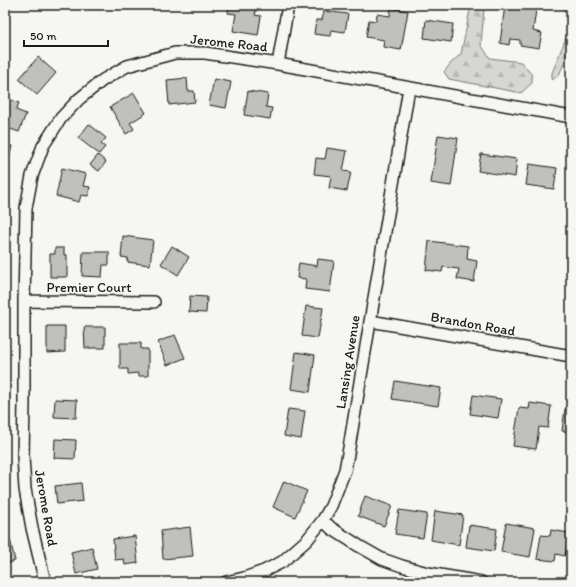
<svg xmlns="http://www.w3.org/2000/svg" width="576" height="587" viewBox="0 0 576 587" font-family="Itim,sans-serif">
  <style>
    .forest { fill: url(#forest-firs); stroke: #797977 }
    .building { fill: #c0c0bd; stroke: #1c1c1c }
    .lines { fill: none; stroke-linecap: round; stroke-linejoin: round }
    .street-casing { stroke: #1c1c1c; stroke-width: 14 }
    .street { stroke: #f6f6f2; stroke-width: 11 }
    .labels { text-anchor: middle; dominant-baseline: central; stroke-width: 3; stroke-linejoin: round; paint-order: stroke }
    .street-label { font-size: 14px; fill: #1c1c1c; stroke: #f6f6f2 }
  </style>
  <defs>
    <pattern id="forest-firs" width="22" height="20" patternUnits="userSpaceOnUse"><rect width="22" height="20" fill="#d6d6d2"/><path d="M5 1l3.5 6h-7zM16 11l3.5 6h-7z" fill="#b7b7b4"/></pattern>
  </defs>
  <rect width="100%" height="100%" fill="#f6f6f2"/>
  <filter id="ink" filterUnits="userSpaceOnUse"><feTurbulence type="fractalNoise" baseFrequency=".025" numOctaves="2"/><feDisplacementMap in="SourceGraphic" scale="8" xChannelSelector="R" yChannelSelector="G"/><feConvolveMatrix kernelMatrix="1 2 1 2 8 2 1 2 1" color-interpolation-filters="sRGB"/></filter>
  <g filter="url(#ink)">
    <path class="forest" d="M471 5H487L484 8 481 45 490 58 521 62 532 75V83L521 93 449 79 444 72 451 63 461 54Z
      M561 5H571V47L559 75 552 80V73L569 30V18Z"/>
    <path class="building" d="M229 5H250L257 6 255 15 261 16 258 35 233 31 236 14 228 13Z
      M505 5 536 10 533 31 542 33 539 48 520 45V40L510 39 509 45 500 43Z
      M391 8 408 11 401 50 383 47 384 40 366 37 369 20 376 21 377 14 390 16Z
      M324 11 348 14 345 32 331 30 330 36 314 34 316 20H322Z
      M426 20 453 24 451 42 424 38Z
      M38 57 56 73 37 95 19 79Z
      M187 78 188 91H194L195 102 169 105 167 80Z
      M214 79 231 82 226 108 209 105Z
      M248 91 268 94 266 107 272 108 270 119 244 115Z
      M134 93 146 113 130 123 134 129 126 134 110 107Z
      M7 98 19 103 16 110 26 114 19 132 5 127V103Z
      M89 124 106 138 101 144 105 147 99 154 78 138Z
      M438 135 458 138 451 186 431 183Z
      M5 144 12 146 8 162H5Z
      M327 148 347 151 343 171 351 172 347 191 329 188 331 176 314 174 316 158 325 159Z
      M481 154 517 159 515 177 478 171Z
      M98 155 106 162 99 171 90 165Z
      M529 164 557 168 554 189 526 185Z
      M62 168 86 174 83 186 90 187 88 196 81 195 79 202 56 196Z
      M123 236 153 240 150 265 127 262 128 258 121 257Z
      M429 241 468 246 467 259 477 261 474 282 457 279 459 269 443 267 442 272 426 270Z
      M172 246 189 257 178 275 161 264Z
      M55 248H64V255H67V277H50V254H55Z
      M83 252H109V265H103L102 277 82 276Z
      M318 259 334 261 330 292 305 289 306 279 297 278 299 263 317 266Z
      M190 296 207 297 206 313 189 312Z
      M306 306 323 308 318 338 302 336Z
      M47 326H65V352L47 353Z
      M84 327H105V348H85Z
      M175 335 185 358 167 365 158 342Z
      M120 343H141V349H148V376H138V373L128 374V369H120Z
      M296 352 315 355 310 392 291 389Z
      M395 381 441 388 438 406 392 399Z
      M473 395 501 399 498 418 470 414Z
      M55 399 77 400 76 418 54 417Z
      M530 403 551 406 548 428 539 427 536 449 513 446 519 408 529 409Z
      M288 409 305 411 301 439 284 436Z
      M565 409 571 410V432L562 431Z
      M55 439 76 440 75 459 54 458Z
      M284 481 307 491 295 517 273 507Z
      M81 483 83 501 57 504 55 486Z
      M365 496 392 506 384 526 358 516Z
      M399 510 427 514 423 538 395 534Z
      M435 511 463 515 459 545 431 540Z
      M506 523 535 528 530 557 501 552Z
      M469 525 497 529 494 551 466 547Z
      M190 527 193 556 163 559 161 531Z
      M551 530 569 533 565 556 556 554 555 561 537 559 541 535 550 536Z
      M135 536 138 563 125 565 124 559 115 560 113 539Z
      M10 539 15 561 5 564V541Z
      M92 547 97 569 76 574 71 552Z"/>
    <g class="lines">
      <defs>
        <path id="street" d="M278 64 288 5
          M24 301 154 302
          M370 321 571 356
          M323 520 331 528 359 546 382 559 402 566 428 573 481 582
          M45 582 32 528 25 489 23 456 24 404V301L26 208 32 176 43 146 61 118 79 99 103 80 127 66 175 53H205L278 64 571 117
          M226 582 244 578 264 571 282 562 307 540 323 520 331 506 345 470 349 448 409 88"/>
      </defs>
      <use href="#street" class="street-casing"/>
      <use href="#street" class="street"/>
    </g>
  </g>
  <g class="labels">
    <g class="street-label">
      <text transform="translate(229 43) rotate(6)">Jerome Road</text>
      <text x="89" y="287">Premier Court</text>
      <text transform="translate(473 324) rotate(10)">Brandon Road</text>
      <text transform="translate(348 362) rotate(-81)">Lansing Avenue</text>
      <text transform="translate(46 508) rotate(80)">Jerome Road</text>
    </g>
  </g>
  <rect width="576" height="587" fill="none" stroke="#f6f6f2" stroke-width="20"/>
  <rect x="10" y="10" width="556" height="567" fill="none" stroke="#1c1c1c" stroke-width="1.5" filter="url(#ink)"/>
  <path d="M24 40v6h84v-6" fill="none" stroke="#1c1c1c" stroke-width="2"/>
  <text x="30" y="40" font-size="12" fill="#1c1c1c" stroke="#f6f6f2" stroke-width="3" paint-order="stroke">50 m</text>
</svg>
